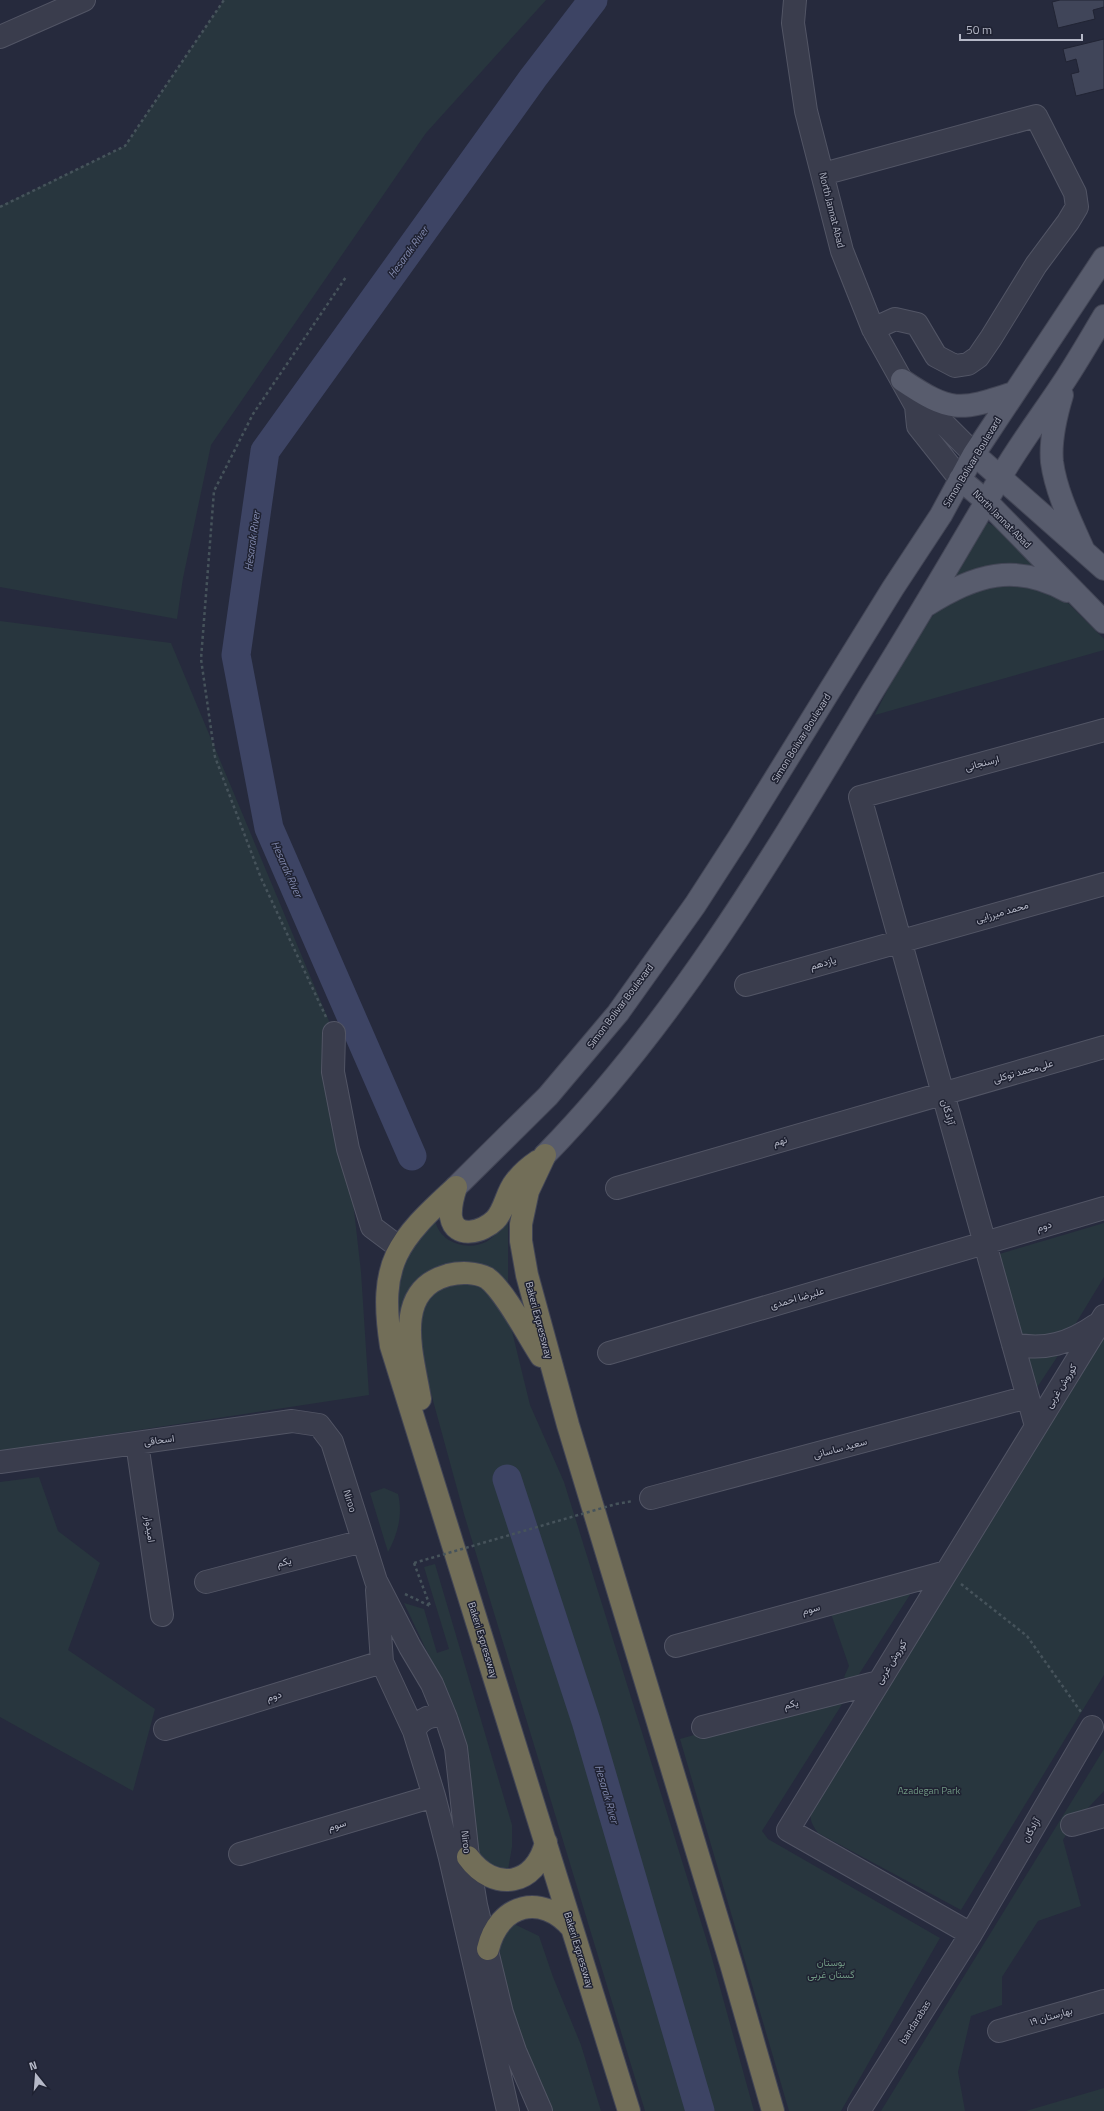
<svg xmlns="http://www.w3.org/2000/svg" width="1104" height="2111" viewBox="0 0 1104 2111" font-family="'Titillium Web',Vazirmatn,sans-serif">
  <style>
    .green { fill: #28363e }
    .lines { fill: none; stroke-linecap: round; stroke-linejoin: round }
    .river { stroke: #3d4464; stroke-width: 29 }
    .building { fill: #404559; stroke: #212434 }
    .minor-casing { stroke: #525565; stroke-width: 24 }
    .major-casing { stroke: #434656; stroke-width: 24 }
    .highway-casing { stroke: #424555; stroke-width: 24 }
    .path { stroke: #46535b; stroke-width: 2.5; stroke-dasharray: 3 3; stroke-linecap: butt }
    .minor { stroke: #3a3d4d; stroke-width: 22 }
    .major { stroke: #585c6d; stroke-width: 22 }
    .highway { stroke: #726e58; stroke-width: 22 }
    .path-bridge { stroke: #46535b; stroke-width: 2.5; stroke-dasharray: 3 3; stroke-linecap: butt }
    .labels { text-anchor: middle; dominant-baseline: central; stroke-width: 3; stroke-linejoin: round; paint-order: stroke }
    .street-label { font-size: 10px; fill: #b6b9c8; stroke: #1f2232 }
    .park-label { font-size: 10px; fill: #6f9782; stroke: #1f2232 }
    .water-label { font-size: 11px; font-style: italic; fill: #8088ad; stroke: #1f2232 }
  </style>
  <rect width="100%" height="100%" fill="#262a3d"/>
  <path class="green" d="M224 0H546L426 133 211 445 183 578 177 619 0 587V206L125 146Z
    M987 522 1009 536 1051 576 948 587Z
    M1016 581 1062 597 1104 639V650L875 715C889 687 928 607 956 595 974 588 997 586 1016 581Z
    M0 621 171 643 334 1033 361 1272 369 1395 0 1451Z
    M435 1216C435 1241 466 1252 486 1242 496 1236 502 1226 508 1216V1282L493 1271 474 1262 435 1267 419 1280 398 1321V1281L412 1246Z
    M1104 1223V1277L1073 1328 1025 1343 1016 1331 996 1255Z
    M441 1282 485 1283 509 1319 530 1405 564 1482 710 1951 754 2111H645L464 1514 420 1353V1301Z
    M1104 1338V1675L961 1910 818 1833C813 1826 809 1820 811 1811Z
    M1065 1345 1036 1389 1022 1351Z
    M39 1477 58 1531 100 1563 68 1650 155 1709 133 1791 0 1717V1482Z
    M384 1488 398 1494C403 1514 398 1534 388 1552L370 1493Z
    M435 1564 512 1825V1847L508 1870 492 1867 477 1853 461 1738 430 1658 404 1603 424 1609 437 1653 449 1649 424 1567Z
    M913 1590 854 1682 844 1677 849 1666 830 1611Z
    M851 1690 762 1831 768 1839 940 1938 841 2111H789L680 1739Z
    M1104 1749V1791L1072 1825 1063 1840 1081 1906 1038 1921 1002 1977V2005L971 2016 958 2072 965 2111H881Z
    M514 1924 539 1936 553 1977 581 2045 601 2111H546L512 2017 498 1943Z
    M1104 2088V2111H1026Z"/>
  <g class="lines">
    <path class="river" d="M412 1156 269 828 236 655 265 451 533 78 593 0
      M507 1479 586 1721 700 2111"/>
  </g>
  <path class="building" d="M1060 0H1104V7L1093 10 1095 19 1058 28 1052 2Z
    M1104 39V89L1076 96 1071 74 1079 72 1076 59 1066 62 1063 49Z"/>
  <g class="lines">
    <defs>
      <path id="minor" d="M795 0 793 23 806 111 842 251 873 329 916 406 918 426 960 479
        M0 37 84 0
        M823 174 1036 116 1075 193 1077 207 1068 222 1036 265 991 338 978 357 968 364 955 366 936 356 917 324 895 319 873 329
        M916 406 932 412 974 454
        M746 985 1104 884
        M334 1033 333 1072 348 1149 372 1227 400 1248
        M617 1188 1104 1047
        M1013 1344C1045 1351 1070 1343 1096 1325
        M609 1353 1104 1208
        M1036 1426 860 797 1104 730
        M137 1443 162 1615
        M0 1462 292 1421 319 1425 332 1442 376 1581 410 1647 432 1684 446 1718 456 1748 468 1857 476 1905 502 2013 515 2051 541 2111
        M651 1498 1028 1397
        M206 1582 363 1541
        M377 1590 382 1662 414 1731 434 1796 450 1858 508 2111
        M676 1646 946 1572
        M703 1727 879 1682
        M165 1729 382 1662
        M414 1731C421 1718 432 1713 446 1718
        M1072 1825 1104 1816
        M240 1854 434 1796
        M971 1934 788 1830 1104 1316
        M999 2031 1104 2001
        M859 2111 971 1934 1092 1727"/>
      <path id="major" d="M902 380C951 413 959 411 1014 393
        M1062 395C1056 415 1050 441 1052 462 1056 492 1071 522 1083 549
        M974 454 1104 569
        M960 479 987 502 1104 622
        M927 605C974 575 1015 562 1067 591
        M545 1155C677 1020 775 853 872 692 916 621 958 550 1000 478 1020 443 1045 411 1067 377 1080 357 1092 336 1104 316
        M456 1187 548 1096 618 1013 695 905 739 837 893 588 941 515 974 454 1104 258"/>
      <path id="highway" d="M545 1155 528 1191 521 1224V1241L527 1275 568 1425 731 1964 773 2111
        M456 1187C397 1241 378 1262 391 1346L629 2111
        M456 1187C453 1196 450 1206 451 1217 455 1240 483 1232 495 1220 505 1210 506 1193 515 1182 522 1173 529 1167 538 1161
        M420 1399C413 1356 391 1291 448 1275 460 1272 476 1272 487 1278 504 1290 528 1336 541 1356
        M468 1857C494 1893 536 1886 546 1842
        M488 1949C499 1903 542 1893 572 1928"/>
    </defs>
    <use href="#minor" class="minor-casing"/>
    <use href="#major" class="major-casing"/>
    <use href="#highway" class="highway-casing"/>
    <path class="path" d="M0 207 125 146 224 0
      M326 1017 261 878 215 757 201 659 214 491 253 414 346 277
      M616 1504 633 1501
      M414 1563 430 1606
      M961 1584 1027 1636 1081 1712
      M405 1594 430 1606"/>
    <use href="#minor" class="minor"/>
    <use href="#major" class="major"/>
    <use href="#highway" class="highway"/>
    <path class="path-bridge" d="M414 1563 616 1504"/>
  </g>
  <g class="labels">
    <g class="street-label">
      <text transform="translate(832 210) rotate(76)">North Jannat Abad</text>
      <text transform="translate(972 462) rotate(-59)">Simon Bolivar Boulevard</text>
      <text transform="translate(1002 519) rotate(45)">North Jannat Abad</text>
      <text transform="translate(801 738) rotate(-58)">Simon Bolivar Boulevard</text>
      <text transform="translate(982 763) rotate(-15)">ارسنجانی</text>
      <text transform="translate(1002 912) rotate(-16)">محمد میرزایی</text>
      <text transform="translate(823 963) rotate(-16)">یازدهم</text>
      <text transform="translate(620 1006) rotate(-53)">Simon Bolivar Boulevard</text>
      <text transform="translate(1023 1071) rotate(-16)">علی‌محمد توکلی</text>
      <text transform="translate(948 1112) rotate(74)">آزادگان</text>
      <text transform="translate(780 1141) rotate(-16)">نهم</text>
      <text transform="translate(1044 1226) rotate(-16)">دوم</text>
      <text transform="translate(797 1298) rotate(-16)">علیرضا احمدی</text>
      <text transform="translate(539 1320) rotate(75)">Bakeri Expressway</text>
      <text transform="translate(1061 1386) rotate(-58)">کوروش غربی</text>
      <text transform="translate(159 1440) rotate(-8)">اسحاقی</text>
      <text transform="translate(840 1448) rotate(-15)">سعید ساسانی</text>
      <text transform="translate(350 1501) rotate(73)">Niroo</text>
      <text transform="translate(150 1529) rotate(82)">امیدوار</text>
      <text transform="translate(284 1562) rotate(-15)">یکم</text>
      <text transform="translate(811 1609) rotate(-15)">سوم</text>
      <text transform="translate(483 1640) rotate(73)">Bakeri Expressway</text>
      <text transform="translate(891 1662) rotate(-58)">کوروش غربی</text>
      <text transform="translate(274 1696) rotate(-17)">دوم</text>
      <text transform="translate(791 1704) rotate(-14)">یکم</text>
      <text transform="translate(337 1825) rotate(-17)">سوم</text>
      <text transform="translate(1031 1830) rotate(-60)">آزادگان</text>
      <text transform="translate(466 1842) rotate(83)">Niroo</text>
      <text transform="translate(579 1950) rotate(73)">Bakeri Expressway</text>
      <text transform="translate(1051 2016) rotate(-16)">بهارستان ۱۹</text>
      <text transform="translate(915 2022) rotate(-58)">bandarabas</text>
    </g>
    <g class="park-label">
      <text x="929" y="1790">Azadegan Park</text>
      <text x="831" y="1962">بوستان<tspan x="831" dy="12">گستان غربی</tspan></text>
    </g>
    <g class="water-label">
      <text transform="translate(408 252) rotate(-54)">Hesarak River</text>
      <text transform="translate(252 541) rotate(-82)">Hesarak River</text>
      <text transform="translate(287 869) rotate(66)">Hesarak River</text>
      <text transform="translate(607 1794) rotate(74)">Hesarak River</text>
    </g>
  </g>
  <g transform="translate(36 2075) rotate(343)" stroke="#1f2232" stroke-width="3" paint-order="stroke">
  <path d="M0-3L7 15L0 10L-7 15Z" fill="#b6b9c8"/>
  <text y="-6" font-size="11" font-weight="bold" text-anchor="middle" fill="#b6b9c8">N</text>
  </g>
  <path d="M960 34v6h122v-6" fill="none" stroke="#b6b9c8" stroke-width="2"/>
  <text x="966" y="34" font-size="12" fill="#b6b9c8" stroke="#1f2232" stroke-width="3" paint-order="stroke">50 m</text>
</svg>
